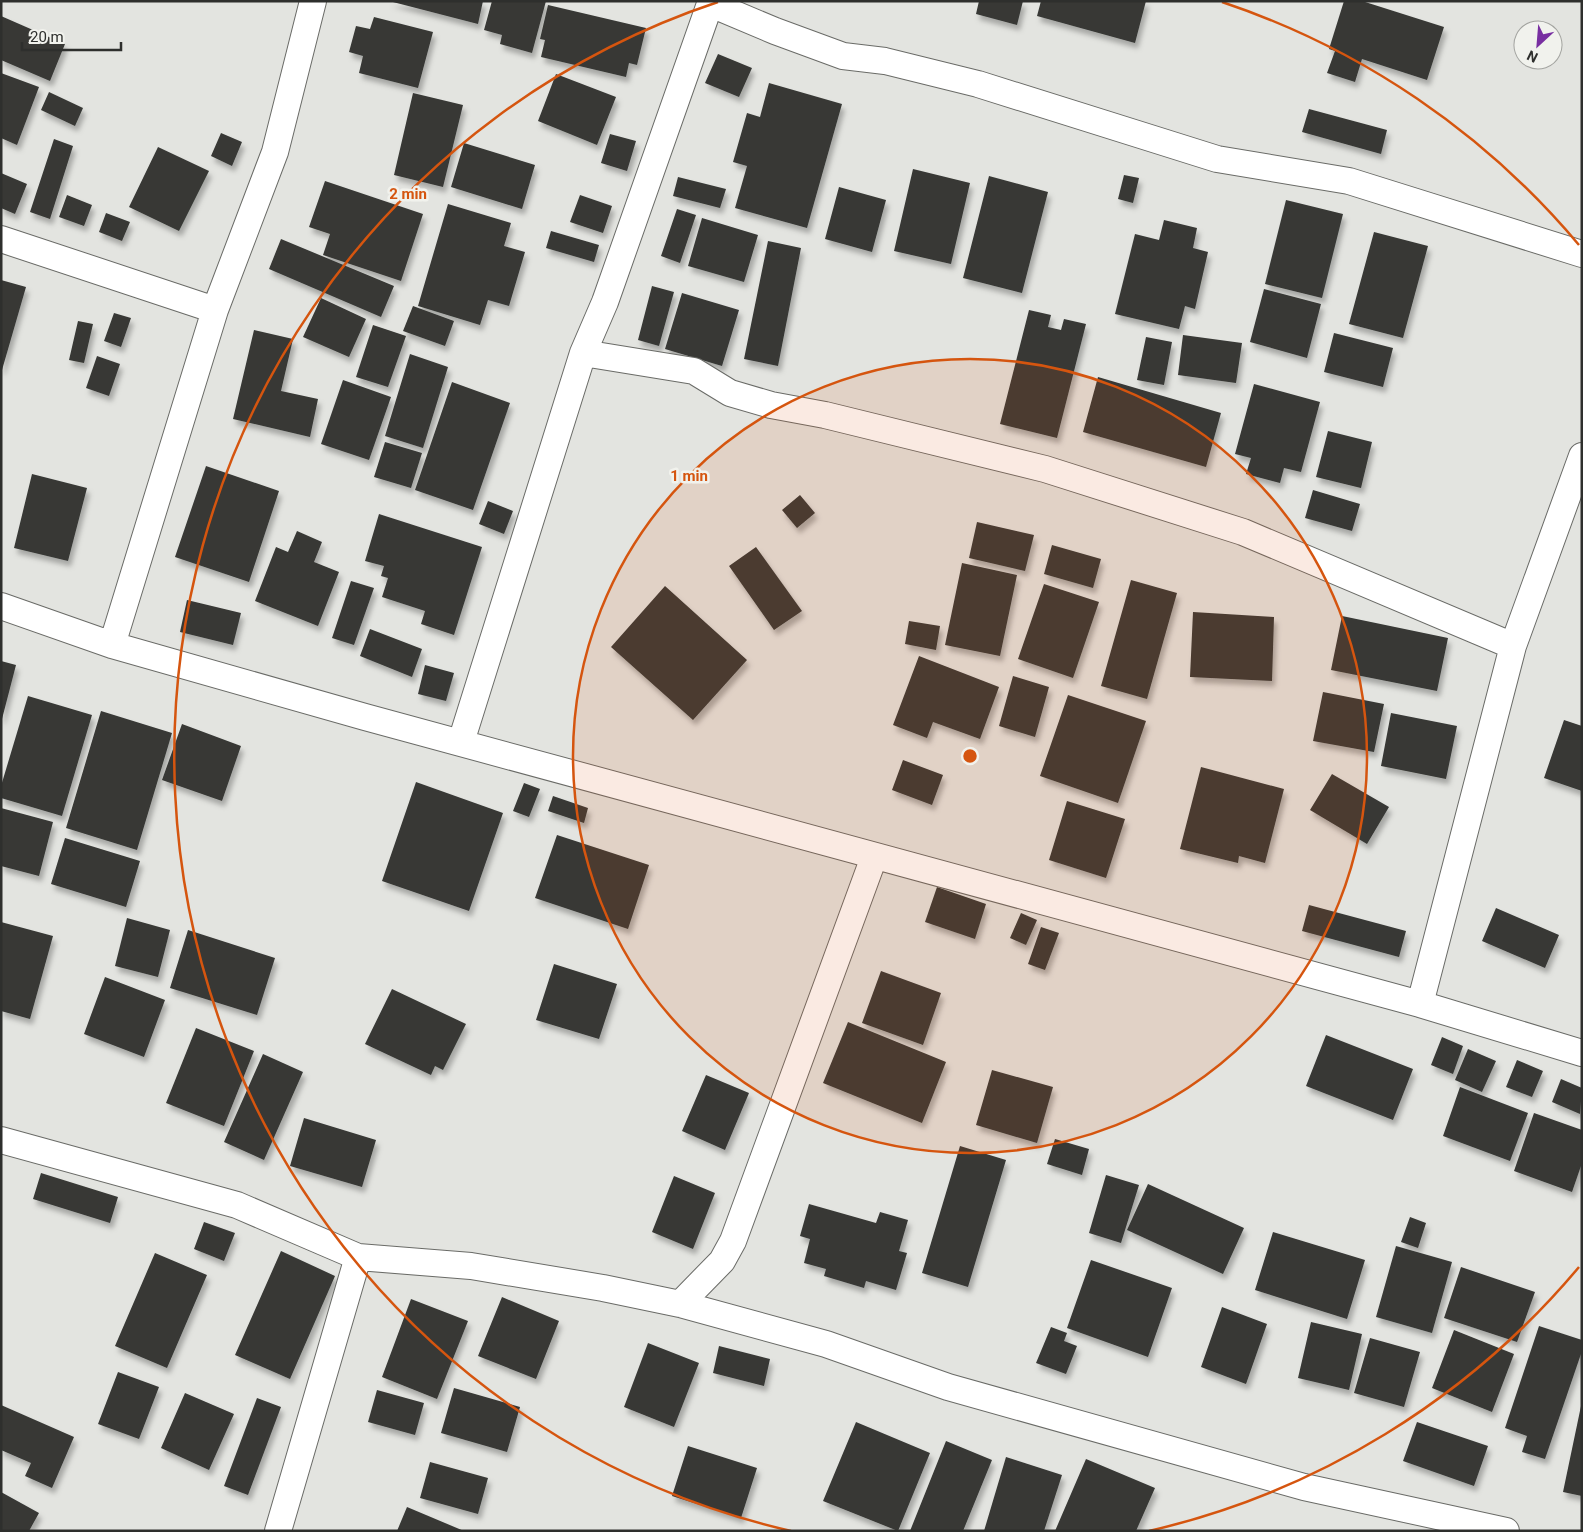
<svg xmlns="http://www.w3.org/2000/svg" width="1583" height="1532" viewBox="0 0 1583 1532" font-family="Roboto,sans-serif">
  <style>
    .building { fill: #373835; filter: url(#shadow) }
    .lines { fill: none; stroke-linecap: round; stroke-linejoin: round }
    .street-casing { stroke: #6a6b67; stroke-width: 28 }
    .street { stroke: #fff; stroke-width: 26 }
    .ring { fill: none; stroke: #d5550f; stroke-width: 2.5 }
    .centre { fill: #d5550f; stroke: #f1f2ed; stroke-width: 2.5 }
    .ring-label { font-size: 15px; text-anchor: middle; font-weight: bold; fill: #d5550f; stroke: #f1f2ed; stroke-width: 5; stroke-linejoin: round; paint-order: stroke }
  </style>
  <defs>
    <filter id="shadow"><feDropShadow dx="3" dy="5.5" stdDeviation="2.5" flood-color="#0004"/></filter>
  </defs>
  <rect width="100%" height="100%" fill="#e3e4e0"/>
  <path class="building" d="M389 1H483L478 24Z
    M492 1H546L532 53 500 44 502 35 484 30Z
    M979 1H1023L1017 25 976 14Z
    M1041 1H1146L1135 43 1037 16Z
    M1344 1H1362L1444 27 1427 80 1362 59 1355 82 1327 73 1335 51 1329 49Z
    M548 5 646 28 637 65 629 63 626 77 541 57 545 40 540 39Z
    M1 16 65 44 50 81 1 60Z
    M374 17 433 32 418 88 359 73 363 56 349 52 356 26 370 29Z
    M718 54 752 68 739 97 705 83Z
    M1 73 39 87 17 145 1 138Z
    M556 74 616 97 597 145 538 121Z
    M769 83 842 104 807 228 735 208 747 166 733 162 747 113 760 117Z
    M49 92 83 108 75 126 41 110Z
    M413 93 463 105 443 187 394 175Z
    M1309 109 1387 130 1381 154 1302 132Z
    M221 133 242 142 232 166 211 156Z
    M610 134 636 141 627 171 601 163Z
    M54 139 73 146 50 219 30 212Z
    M464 143 535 165 522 209 451 187Z
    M158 147 209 171 179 231 129 207Z
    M913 169 970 183 951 264 894 251Z
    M1 173 27 184 15 214 1 208Z
    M1124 175 1139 178 1133 203 1118 199Z
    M989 176 1048 192 1022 293 963 278Z
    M678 177 726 189 720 208 673 196Z
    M325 181 423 214 401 281 323 255 330 234 309 227Z
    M839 187 886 200 872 252 825 239Z
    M67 195 92 205 84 226 59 217Z
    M580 195 612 206 603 233 570 222Z
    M1286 200 1343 214 1322 298 1265 284Z
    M448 204 511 223 504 246 525 252 509 306 488 300 480 325 418 306Z
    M677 209 696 215 680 263 661 256Z
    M106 213 130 222 122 241 99 232Z
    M702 218 758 235 744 282 688 266Z
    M1164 220 1197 228 1193 248 1208 252 1195 309 1185 306 1179 329 1115 314 1135 234 1159 240Z
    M551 231 599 245 594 262 546 248Z
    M1374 232 1428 246 1403 338 1349 324Z
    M281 239 394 286 381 317 269 269Z
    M768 241 801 248 778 366 744 359Z
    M1 280 26 287 2 370H1Z
    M652 286 674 292 659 346 638 340Z
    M1264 289 1321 304 1307 358 1250 342Z
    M682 293 739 310 722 366 665 349Z
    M321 298 366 319 349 357 303 337Z
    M413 306 454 321 445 346 403 331Z
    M1029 310 1051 315 1048 327 1061 330 1064 319 1086 324 1057 438 1000 424Z
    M114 313 131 318 121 347 104 341Z
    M78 321 93 324 84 363 69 360Z
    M373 325 406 336 388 387 356 377Z
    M254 330 293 339 281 391 318 399 310 437 233 419Z
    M1334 333 1393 348 1383 387 1324 372Z
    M1183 335 1242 343 1236 383 1178 375Z
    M1146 337 1172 342 1164 385 1137 380Z
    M410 354 448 367 423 448 385 436Z
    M97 356 120 364 109 396 86 388Z
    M1098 377 1221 413 1206 467 1083 432Z
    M343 380 391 397 369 460 321 444Z
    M452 382 510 403 473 510 415 490Z
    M1254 384 1320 402 1301 472 1284 468 1280 483 1246 474 1251 458 1235 454Z
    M1328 431 1372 442 1361 488 1316 477Z
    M385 442 422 453 411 488 374 477Z
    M206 466 279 491 249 582 175 557Z
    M32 474 87 488 68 561 14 548Z
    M1313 490 1360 504 1352 531 1305 518Z
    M800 495 815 513 797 528 782 510Z
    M488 501 513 511 504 534 479 524Z
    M379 514 482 547 454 635 421 624 425 611 382 597 388 578 381 576 384 566 365 561Z
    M977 522 1034 535 1025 571 969 558Z
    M297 531 322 542 314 562 339 572 318 626 255 601 276 547 288 552Z
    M1052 545 1101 559 1093 588 1044 574Z
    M756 547 802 611 774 630 729 566Z
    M962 563 1017 575 1000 656 945 645Z
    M1131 580 1177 593 1147 699 1101 686Z
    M351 581 374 588 354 645 332 638Z
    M1044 584 1099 602 1073 678 1018 659Z
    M665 586 747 660 693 720 611 647Z
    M187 600 241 613 233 645 180 632Z
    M1193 612 1274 617 1272 681 1190 677Z
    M1342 616 1448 638 1437 691 1331 670Z
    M909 621 940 626 936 650 905 644Z
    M370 629 422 649 412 677 360 656Z
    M919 656 999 687 980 739 933 722 927 738 893 725Z
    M1 661 16 665 2 719H1Z
    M425 665 454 673 446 701 418 694Z
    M1013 676 1049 687 1035 737 999 726Z
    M1323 692 1384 704 1374 752 1313 741Z
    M1068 695 1146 721 1118 803 1040 776Z
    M28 696 92 715 62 816 1 798V786Z
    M101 711 172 733 137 850 66 828Z
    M1391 713 1457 726 1446 779 1381 766Z
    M1564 720 1582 726V791L1544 778Z
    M182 724 241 746 222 801 162 780Z
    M903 760 943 775 932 805 892 790Z
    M1201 767 1284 789 1265 863 1239 856 1238 863 1180 849Z
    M1332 774 1389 807 1367 844 1310 810Z
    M416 782 503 813 469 911 382 881Z
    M524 783 540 789 529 817 513 811Z
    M553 796 588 808 584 823 548 811Z
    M1067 801 1125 819 1106 878 1049 860Z
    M1 808 53 822 39 876 1 866Z
    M557 835 649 865 628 929 535 898Z
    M65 838 140 861 126 907 51 884Z
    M937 887 986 904 975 939 925 922Z
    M1309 905 1406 931 1399 957 1302 931Z
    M1496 908 1559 935 1545 968 1482 941Z
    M1021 913 1037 920 1026 945 1010 938Z
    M127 918 170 930 158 977 115 966Z
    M1 922 53 936 30 1019 1 1011Z
    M1041 927 1059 933 1045 970 1028 964Z
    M188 930 275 958 257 1015 170 988Z
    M554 964 617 984 599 1039 536 1020Z
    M881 971 941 993 923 1045 862 1023Z
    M105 977 165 1000 144 1057 84 1034Z
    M392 989 466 1024 443 1070 435 1066 431 1075 365 1044Z
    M848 1022 946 1062 922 1123 823 1083Z
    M196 1028 254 1051 224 1126 166 1103Z
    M1326 1035 1413 1069 1393 1120 1306 1086Z
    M1442 1037 1463 1046 1453 1074 1431 1065Z
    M1468 1049 1496 1061 1482 1092 1455 1080Z
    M263 1054 303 1072 264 1160 224 1142Z
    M1517 1060 1543 1071 1532 1097 1506 1087Z
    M992 1070 1053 1087 1037 1143 976 1125Z
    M706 1075 749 1093 725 1150 682 1131Z
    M1561 1079 1582 1088 1580 1114 1552 1102Z
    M1460 1087 1528 1113 1510 1161 1443 1136Z
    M1534 1113 1582 1130V1163L1572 1192 1514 1171Z
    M304 1118 376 1140 362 1187 290 1166Z
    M1055 1139 1089 1149 1082 1175 1047 1164Z
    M960 1146 1006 1160 968 1287 922 1273Z
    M41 1173 118 1197 110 1223 33 1199Z
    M1106 1175 1139 1185 1121 1243 1089 1233Z
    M674 1176 715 1193 693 1249 652 1232Z
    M1148 1184 1244 1228 1223 1274 1127 1230Z
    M809 1204 876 1223 880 1212 908 1220 899 1251 907 1253 896 1290 866 1281 864 1288 824 1276 826 1269 804 1263 810 1239 800 1236Z
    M1410 1217 1426 1223 1418 1248 1401 1242Z
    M204 1222 235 1233 224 1261 194 1249Z
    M1273 1232 1365 1260 1347 1319 1255 1290Z
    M1396 1246 1452 1262 1432 1333 1376 1317Z
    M281 1251 335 1276 290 1379 235 1355Z
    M155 1253 207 1275 167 1368 115 1346Z
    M1091 1260 1172 1288 1148 1357 1067 1328Z
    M1461 1267 1535 1292 1517 1342 1444 1318Z
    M502 1297 559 1321 536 1379 478 1356Z
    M411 1299 468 1321 437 1399 382 1377Z
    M1222 1307 1267 1324 1246 1384 1201 1367Z
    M1311 1322 1362 1334 1349 1390 1298 1378Z
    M1539 1326 1582 1340V1351L1545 1459 1522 1452 1527 1436 1505 1428Z
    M1051 1327 1067 1333 1064 1341 1077 1346 1066 1374 1036 1363Z
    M1454 1330 1514 1354 1492 1412 1432 1388Z
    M1370 1338 1420 1352 1404 1407 1354 1393Z
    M648 1343 699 1363 674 1427 624 1407Z
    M719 1346 770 1359 764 1386 713 1373Z
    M118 1372 159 1387 139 1439 98 1424Z
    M454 1388 520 1407 507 1452 441 1433Z
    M377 1390 424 1403 415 1435 368 1422Z
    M185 1393 234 1414 209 1470 161 1448Z
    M257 1398 281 1407 248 1495 224 1486Z
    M1 1405 74 1437 52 1488 25 1476 31 1463 1 1450Z
    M1581 1406H1582V1496L1563 1492Z
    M856 1422 930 1453 898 1531 823 1501Z
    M1417 1422 1488 1446 1474 1486 1403 1461Z
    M946 1441 992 1460 963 1531H910Z
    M688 1446 757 1468 741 1518 672 1496Z
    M1006 1457 1062 1475 1044 1531H984Z
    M1086 1459 1155 1488 1136 1531H1055Z
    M430 1462 488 1478 478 1514 420 1498Z
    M1 1492 39 1513 29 1531H1Z
    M407 1507 464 1531H397Z"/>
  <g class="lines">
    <defs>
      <path id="street" d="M711 4 775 31 843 56 885 61 978 84 1217 159 1349 181 1582 254
        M1 239 215 310
        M583 353 694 371 730 393 771 405 825 415 1045 469 1243 532 1513 646
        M1 606 112 645 365 717 1420 1004 1582 1053
        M112 645 215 310 275 152 313 1
        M461 742 583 353 605 302 711 1
        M1420 1004 1513 646 1582 456
        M1 1140 237 1205 358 1257 471 1266 603 1288 680 1304 826 1344 948 1387 1304 1487 1506 1531
        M680 1304 722 1261 733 1241 874 857
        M278 1531 358 1257"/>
    </defs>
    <use href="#street" class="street-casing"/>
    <use href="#street" class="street"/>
  </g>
  <circle cx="970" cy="756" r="397" fill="#d5550f" fill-opacity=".12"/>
  <g class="ring">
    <circle cx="970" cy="756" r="397"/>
    <path d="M1579 1267A795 795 0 0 1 1149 1531M791 1531A795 795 0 0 1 718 2M1222 2A795 795 0 0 1 1579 245"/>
  </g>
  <circle cx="970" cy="756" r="8" class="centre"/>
  <g class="ring-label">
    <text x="408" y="199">2 min</text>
    <text x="689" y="481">1 min</text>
  </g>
  <rect width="1583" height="1532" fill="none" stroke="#2e2f2d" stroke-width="5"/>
  <g transform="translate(1538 45) rotate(206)"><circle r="24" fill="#f1f2ed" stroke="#a3a4a0"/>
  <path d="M0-4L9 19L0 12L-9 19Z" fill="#782fa1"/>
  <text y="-8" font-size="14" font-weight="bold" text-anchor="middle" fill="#2e2f2d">N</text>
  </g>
  <path d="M22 42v8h99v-8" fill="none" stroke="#2e2f2d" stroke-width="2.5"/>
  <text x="30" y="42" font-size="15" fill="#2e2f2d" stroke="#f1f2ed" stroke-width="4" paint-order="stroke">20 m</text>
</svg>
